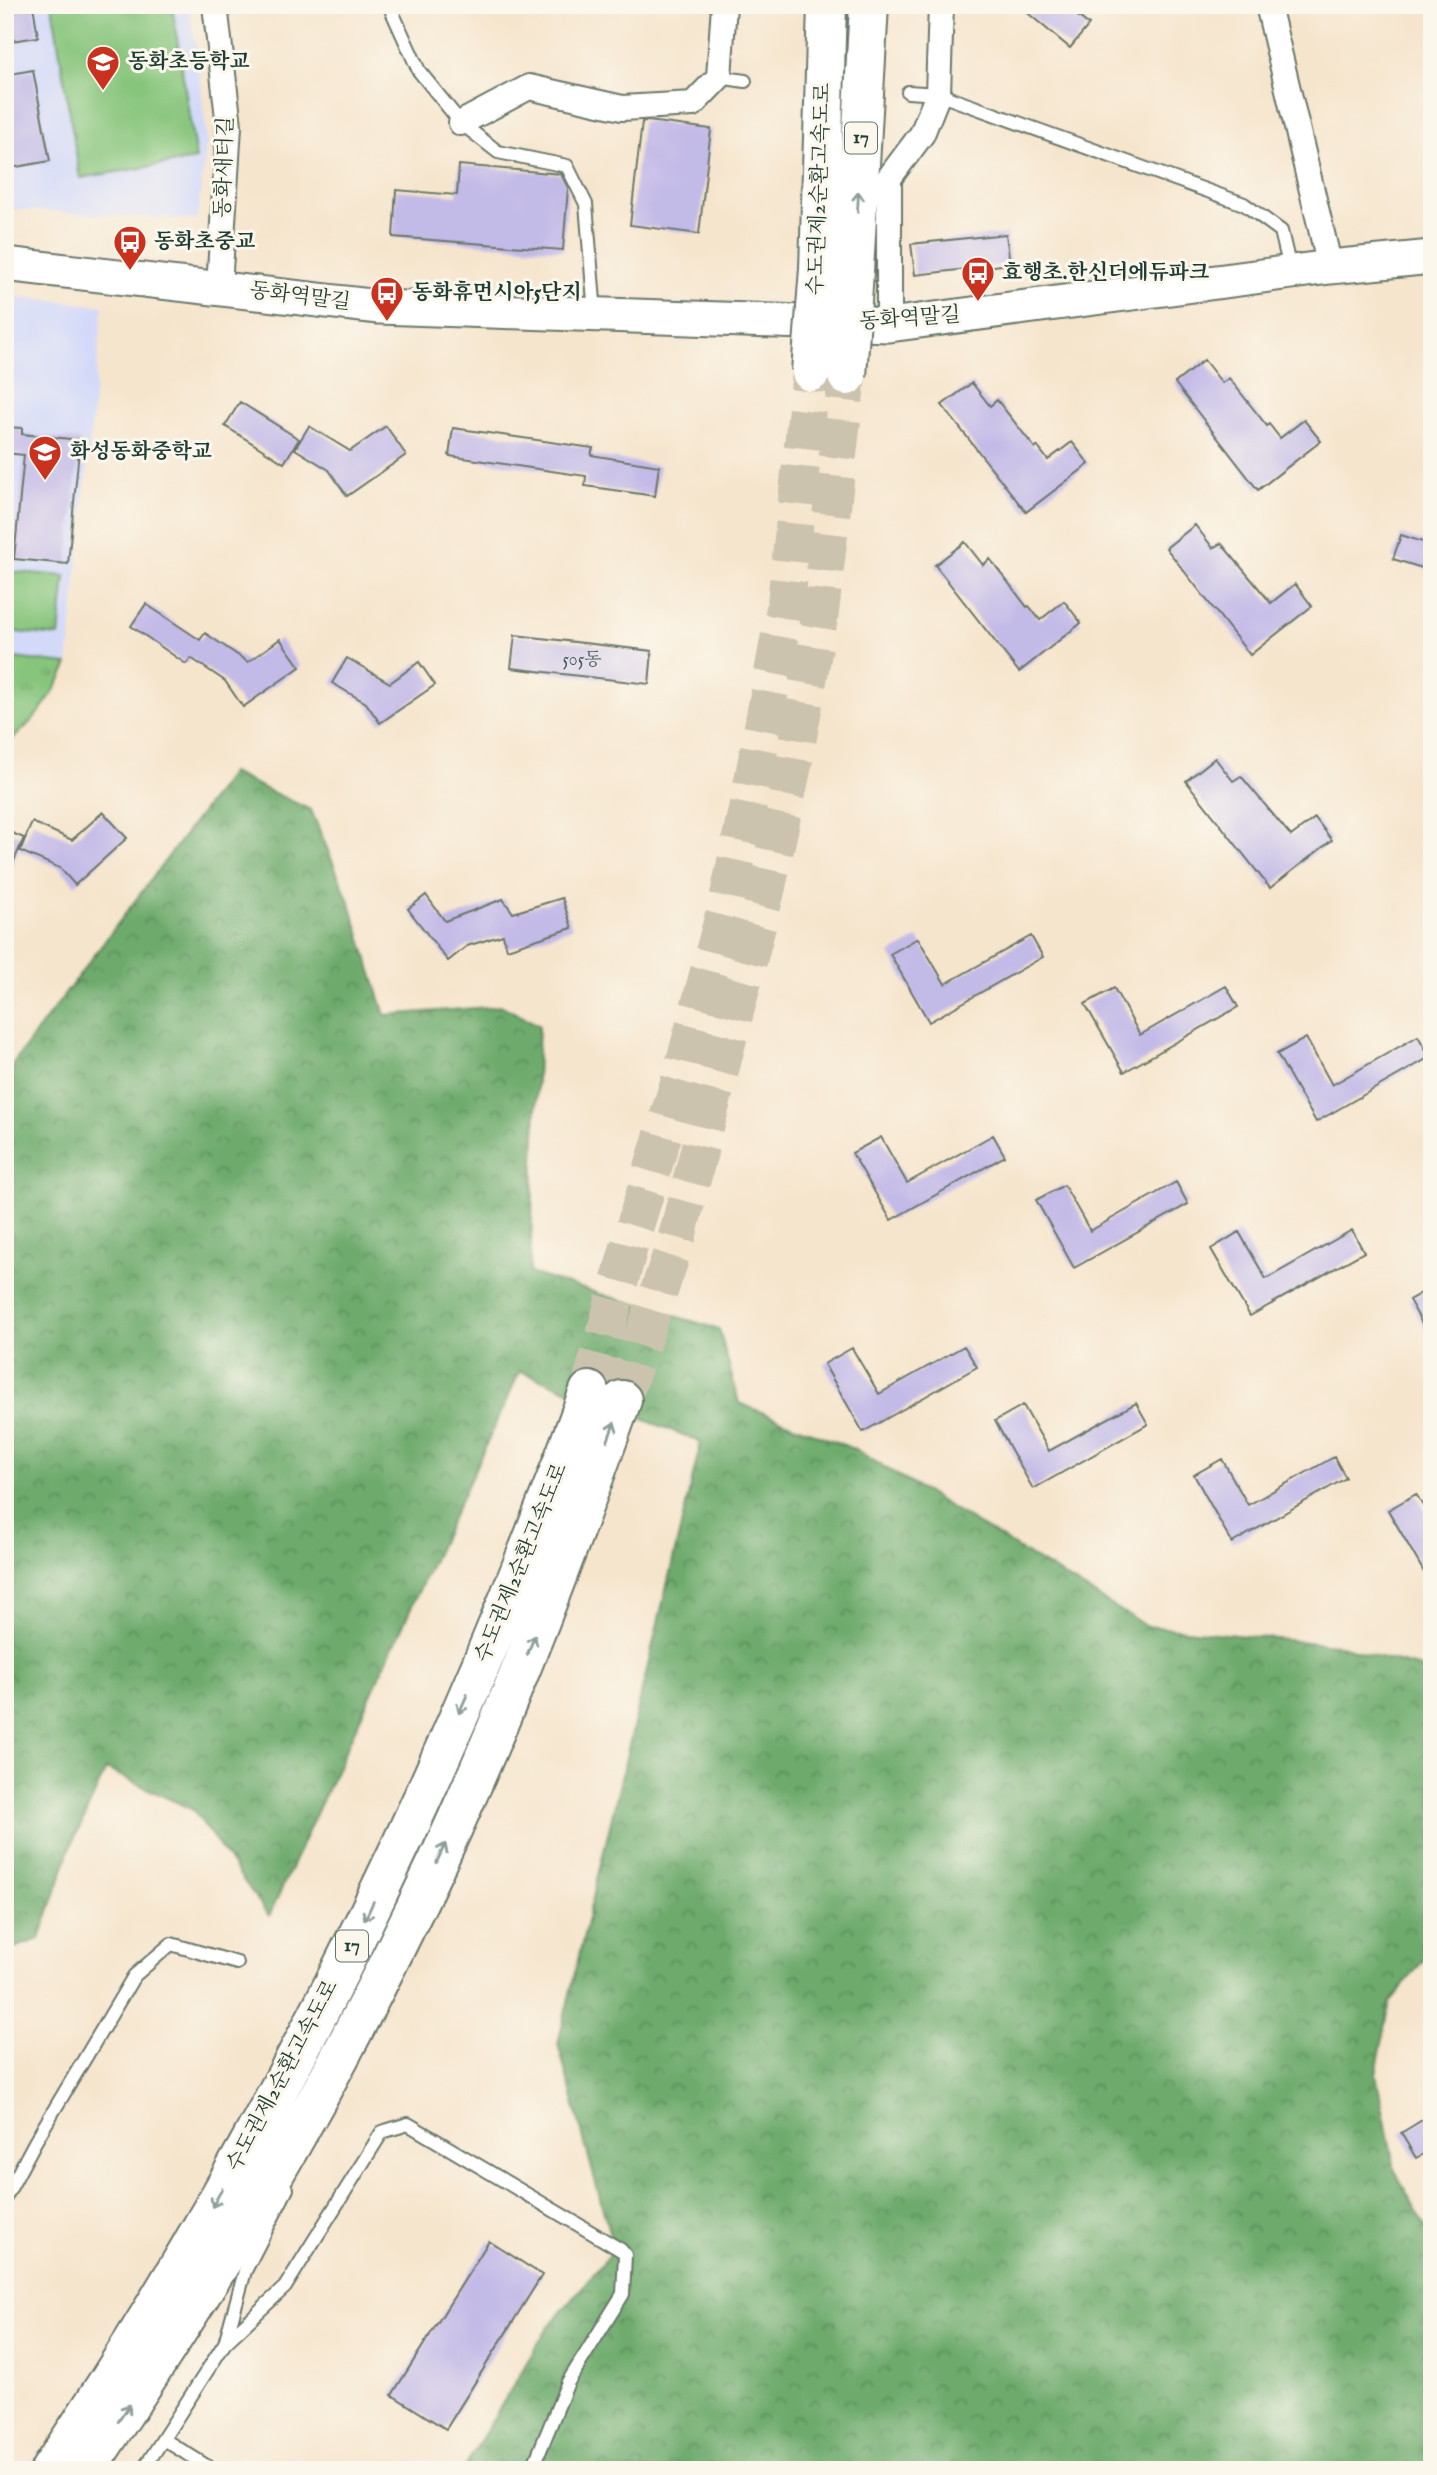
<svg xmlns="http://www.w3.org/2000/svg" width="1437" height="2475" viewBox="0 0 1437 2475" font-family="'IM FELL English','Noto Serif KR',serif">
  <style>
    .built { fill: #d3d9f9 }
    .grass { fill: url(#grass-tufts); stroke: #538158; stroke-width: 2 }
    .forest { fill: url(#forest-crowns); stroke: #467450; stroke-width: 2 }
    .pitch { fill: #87c57c; stroke: #538158; stroke-width: 2 }
    .building { fill: #c2bae7 }
    .lines { fill: none; stroke-linecap: round; stroke-linejoin: round }
    .highway-tunnel { stroke: #cbc3ae; stroke-width: 38; stroke-dasharray: 38 19; stroke-linecap: butt }
    .lane-casing { stroke: #6a786a; stroke-width: 16 }
    .street-casing { stroke: #6a786a; stroke-width: 28 }
    .secondary-casing { stroke: #6a786a; stroke-width: 37 }
    .highway-casing { stroke: #6a786a; stroke-width: 42 }
    .lane { stroke: #fff; stroke-width: 12 }
    .street { stroke: #fff; stroke-width: 24 }
    .secondary { stroke: #fff; stroke-width: 33 }
    .highway { stroke: #fff; stroke-width: 38 }
    .highway-bridge-casing { stroke: #6a786a; stroke-width: 42; stroke-linecap: butt }
    .highway-bridge { stroke: #fff; stroke-width: 38 }
    .oneway { stroke: #8f9e9a }
    .labels { text-anchor: middle; dominant-baseline: central; stroke-width: 6; stroke-linejoin: round; paint-order: stroke }
    .number-label { font-size: 18px; fill: #485c61 }
    .shield { fill: #fbf7ec; stroke: #61756b; stroke-width: 2 }
    .shield-label { font-size: 19px; font-weight: bold; fill: #1f3d34 }
    .poi-label { font-size: 21px; font-weight: bold; fill: #1f3d34; stroke: #fbf7ec; text-anchor: start }
    .street-label { font-size: 21px; fill: #1f3d34; stroke: #fbf7ec }
  </style>
  <defs>
    <pattern id="grass-tufts" width="24" height="20" patternUnits="userSpaceOnUse" patternTransform="scale(1.75)"><rect width="24" height="20" fill="#87c57c"/><path d="M3 7l-1-3M5 7V3M7 7l1-3M15 17l-1-3M17 17v-4M19 17l1-3" fill="none" stroke="#6ea166"/></pattern>
    <pattern id="forest-crowns" width="20" height="18" patternUnits="userSpaceOnUse" patternTransform="scale(1.75)"><rect width="20" height="18" fill="#6daa6c"/><path d="M2 6a3 3 0 1 1 6 0M12 15a3 3 0 1 1 6 0" fill="none" stroke="#598c5a"/></pattern>
  </defs>
  <rect width="100%" height="100%" fill="#fbf7ec"/>
  <filter id="ink" filterUnits="userSpaceOnUse"><feTurbulence type="fractalNoise" baseFrequency=".0143" numOctaves="2"/><feDisplacementMap in="SourceGraphic" scale="14" xChannelSelector="R" yChannelSelector="G"/><feConvolveMatrix kernelMatrix="1 2 1 2 8 2 1 2 1" color-interpolation-filters="sRGB"/></filter>
  <filter id="wash" filterUnits="userSpaceOnUse"><feTurbulence type="fractalNoise" baseFrequency=".00686" numOctaves="4" result="noise"/><feDisplacementMap in="SourceGraphic" scale="28" xChannelSelector="R" yChannelSelector="G"/><feGaussianBlur stdDeviation="1.57" result="paint"/><feColorMatrix in="noise" values="0 0 0 0 0 0 0 0 0 0 0 0 0 0 0 0 0 1.4 0 .05"/><feComposite in="paint" operator="in"/></filter>
  <g filter="url(#wash)">
    <rect width="100%" height="100%" fill="#f6e5cd"/>
    <path class="built" d="M5 5H188L196 43 207 141 197 220 5 209Z
      M5 295 103 306 68 664 5 657Z"/>
    <path class="grass" d="M5 657 68 664C53 697 34 723 5 745Z"/>
    <path class="forest" d="M231 773 311 810 349 901 385 1015 502 1006 539 1025 530 1273 719 1329 739 1403 856 1450 1146 1626 1336 1645 1432 1671V1949L1390 2003 1376 2074 1395 2171 1432 2240V2470H463L548 2327 614 2250 558 2044 701 1442 520 1371 269 1916 193 1810 106 1769 71 1846 40 1939 5 1951V1074Z"/>
    <path class="pitch" d="M52 5H172L196 159 80 178Z
      M5 571 65 576 59 636 5 631Z"/>
    <g id="blocks">
      <path class="building" d="M5 5H33L38 37 5 42Z
        M1018 5H1064L1089 25 1070 48Z
        M33 70 50 161 5 169V75Z
        M648 121 711 129 699 234 630 225 642 122Z
        M459 165 561 174 568 188 563 250 393 237 396 190 457 195Z
        M1006 234 1010 264 915 275 911 244Z
        M1204 360 1222 383 1229 378 1267 426 1269 424 1280 438 1304 420 1321 441 1258 490 1175 383Z
        M972 383 990 406 997 400 1035 448 1037 446 1048 460 1072 442 1089 464 1026 512 942 405Z
        M240 402 299 439 284 463 225 426Z
        M309 426 350 451 386 426 406 455 347 496 329 470 295 449Z
        M5 427 22 428V434L80 440 68 564 14 559 24 455 5 453Z
        M453 428 593 448 591 455 659 466 655 496 585 486 586 476 449 456Z
        M1195 525 1213 548 1221 543 1271 603 1295 584 1312 606 1250 655 1166 548Z
        M1401 535 1432 545V571L1393 559Z
        M965 542 983 565 990 559 1027 607 1029 606 1040 620 1064 601 1081 623 1019 672 935 565Z
        M146 604 200 640 205 633 248 662 280 639 300 667 243 707 225 681 191 658 186 664 131 626Z
        M515 635 652 651 649 684 511 668Z
        M347 658 390 683 419 662 435 685 380 723 366 703 332 683Z
        M1215 758 1233 781 1241 776 1291 836 1315 818 1332 840 1270 888 1186 781Z
        M103 812 127 838 75 885 60 868 20 851 32 822 72 840Z
        M5 830 24 838 5 881Z
        M426 895 445 921 503 899 513 913 562 898 572 928 507 949 503 935 467 946 448 961 408 909Z
        M1031 936 1043 957 929 1022 890 954 918 938 945 984Z
        M1226 986 1238 1007 1124 1072 1085 1004 1114 988 1140 1035Z
        M1418 1036 1430 1057 1316 1122 1277 1054 1306 1038 1332 1085Z
        M993 1135 1005 1156 891 1220 852 1153 881 1137 907 1183Z
        M1176 1182 1188 1204 1074 1268 1036 1200 1064 1185 1090 1231Z
        M1352 1230 1364 1252 1250 1316 1211 1249 1239 1232 1266 1279Z
        M1432 1287V1341L1409 1300Z
        M964 1346 977 1367 863 1432 824 1364 852 1348 879 1394Z
        M1136 1403 1148 1424 1033 1489 995 1421 1023 1405 1049 1451Z
        M1334 1457 1346 1478 1232 1543 1194 1475 1222 1459 1248 1505Z
        M1416 1494 1432 1521V1586L1388 1510Z
        M1432 2114V2149L1416 2158 1401 2133Z
        M489 2241 542 2275 446 2429 392 2395Z"/>
    </g>
  </g>
  <g filter="url(#ink)">
    <use href="#blocks" fill-opacity="0" stroke="#6a786a" stroke-width="2"/>
    <g class="lines">
      <path class="highway-tunnel" d="M589 1391 634 1229 682 1073 728 900 753 781 786 603 811 372
        M622 1400 676 1241 766 891 794 760 820 612 847 376"/>
      <defs>
        <path id="lane" d="M389 5 419 71 461 123 498 152 567 166 586 204 595 314
          M719 77 745 81
          M908 92 938 94 1244 204 1281 231 1290 269
          M5 2198 35 2142 134 1976 171 1944 237 1963
          M225 2343 245 2271 287 2189
          M163 2439 213 2470
          M143 2470 225 2343 285 2287 382 2132 408 2124 621 2250 625 2255 623 2294 568 2382 532 2470"/>
        <path id="street" d="M215 5 229 126 219 287
          M1268 5 1330 267
          M461 123 529 87 622 108 693 104 719 77 724 5
          M889 325V178L922 134 938 94 941 5"/>
        <path id="secondary" d="M5 264 379 307 889 325 1330 267 1432 257"/>
        <path id="highway" d="M819 269 827 5
          M854 271 869 5
          M50 2470C275 2136 451 1768 589 1391
          M86 2470C149 2376 211 2282 268 2185 331 2078 388 1967 441 1854 510 1706 567 1554 622 1400"/>
      </defs>
      <use href="#lane" class="lane-casing"/>
      <use href="#street" class="street-casing"/>
      <use href="#secondary" class="secondary-casing"/>
      <use href="#highway" class="highway-casing"/>
      <use href="#lane" class="lane"/>
      <use href="#street" class="street"/>
      <use href="#secondary" class="secondary"/>
      <use href="#highway" class="highway"/>
      <defs>
        <path id="highway-bridge" d="M811 372 819 269
          M847 376 854 271"/>
      </defs>
      <use href="#highway-bridge" class="highway-bridge-casing"/>
      <use href="#highway-bridge" class="highway-bridge"/>
    </g>
    <defs><path id="oneway-shaft" d="M-6 0H5M1.5-3L5.5 0L1.5 3" fill="none" stroke-width="1.6" stroke-linecap="round" stroke-linejoin="round" transform="scale(1.75)"/></defs>
    <g class="oneway">
      <use href="#oneway-shaft" transform="translate(858 202) rotate(-87)"/>
      <use href="#oneway-shaft" transform="translate(611 1432) rotate(-70)"/>
      <use href="#oneway-shaft" transform="translate(531 1645) rotate(-68)"/>
      <use href="#oneway-shaft" transform="translate(463 1704) rotate(114)"/>
      <use href="#oneway-shaft" transform="translate(441 1853) rotate(-65)"/>
      <use href="#oneway-shaft" transform="translate(369 1911) rotate(115)"/>
      <use href="#oneway-shaft" transform="translate(217 2198) rotate(119)"/>
      <use href="#oneway-shaft" transform="translate(124 2413) rotate(-56)"/>
    </g>
  </g>
  <defs>
    <symbol id="school-pin" viewBox="-11 -11 22 30"><path d="M0 17L-7.5 6A9.5 9.5 0 1 1 7.5 6Z" fill="#c8321e" stroke="#fbf7ec"/><path d="M0-5L7-2L0 1L-7-2ZM-4 1L0 2.5L4 1V4Q0 6-4 4Z" fill="#fff"/></symbol>
    <symbol id="bus-pin" viewBox="-11 -11 22 30"><path d="M0 17L-7.5 6A9.5 9.5 0 1 1 7.5 6Z" fill="#c8321e" stroke="#fbf7ec"/><path d="M-5-6H5V4H4V6H2V4H-2V6H-4V4H-5ZM-3.5-4V0h7V-4ZM-3.5 1.2v1.5H-2V1.2ZM2 1.2v1.5H3.5V1.2Z" fill="#fff"/></symbol>
  </defs>
  <g fill-rule="evenodd">
    <use href="#school-pin" x="84" y="43" width="38" height="52"/>
    <use href="#bus-pin" x="111" y="223" width="38" height="52"/>
    <use href="#bus-pin" x="959" y="254" width="38" height="52"/>
    <use href="#bus-pin" x="368" y="274" width="38" height="52"/>
    <use href="#school-pin" x="26" y="433" width="38" height="52"/>
  </g>
  <g class="labels">
    <g class="number-label">
      <text x="582" y="660">505동</text>
    </g>
    <g class="shield">
      <rect x="845" y="122.5" width="32" height="31" rx="5"/>
      <rect x="336" y="1930.5" width="32" height="31" rx="5"/>
    </g>
    <g class="shield-label">
      <text x="861" y="138">17</text>
      <text x="352" y="1946">17</text>
    </g>
    <g class="poi-label">
      <text x="128" y="62">동화초등학교</text>
      <text x="154" y="242">동화초중교</text>
      <text x="1002" y="273">효행초.한신더에듀파크</text>
      <text x="412" y="293">동화휴먼시아5단지</text>
      <text x="70" y="452">화성동화중학교</text>
    </g>
    <g class="street-label">
      <text transform="translate(225 167) rotate(-88)">동화새터길</text>
      <text transform="translate(820 189) rotate(-88)">수도권제2순환고속도로</text>
      <text transform="translate(300 297) rotate(7)">동화역말길</text>
      <text transform="translate(910 319) rotate(-4)">동화역말길</text>
      <text transform="translate(522 1563) rotate(-68)">수도권제2순환고속도로</text>
      <text transform="translate(283 2076) rotate(-62)">수도권제2순환고속도로</text>
    </g>
  </g>
  <rect width="1437" height="2475" fill="none" stroke="#fbf7ec" stroke-width="28"/>
</svg>
